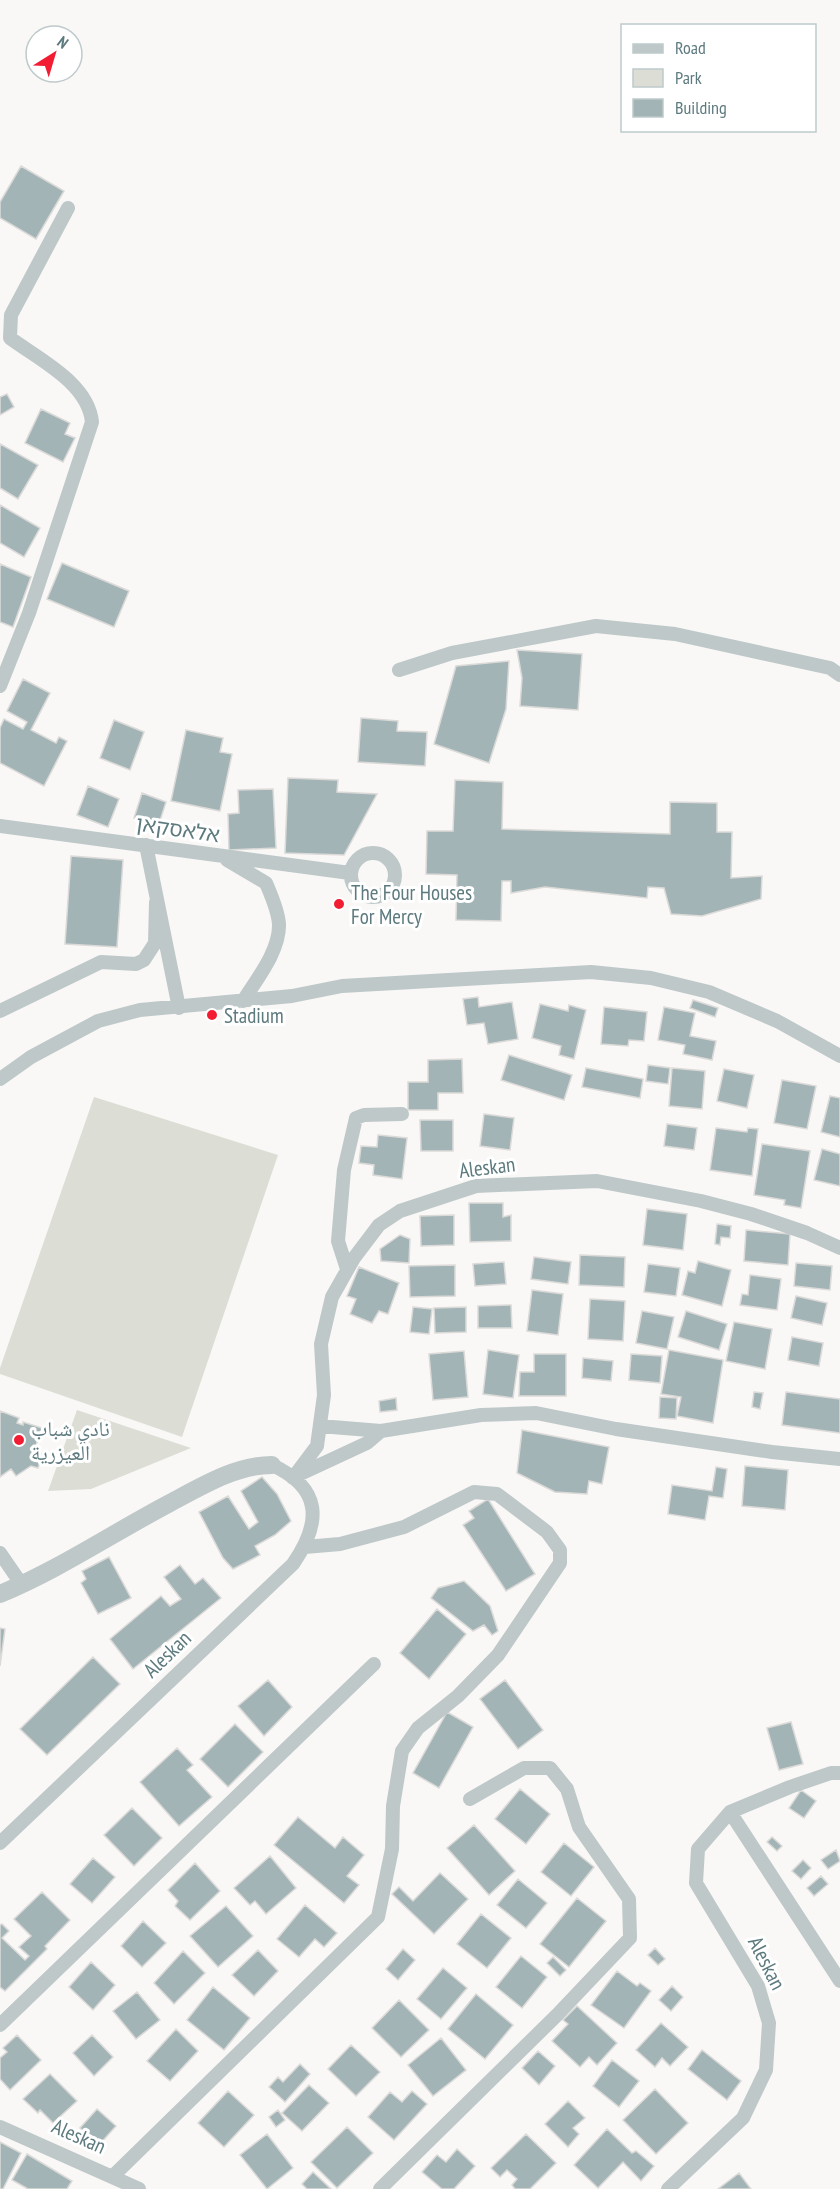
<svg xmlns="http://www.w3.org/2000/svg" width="840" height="2189" viewBox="0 0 840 2189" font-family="'PT Sans Narrow','Noto Naskh Arabic','Noto Sans Hebrew',sans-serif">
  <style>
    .green { fill: #dcded5 }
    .building { fill: #a3b4b6; stroke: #dbdad8; stroke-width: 1.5 }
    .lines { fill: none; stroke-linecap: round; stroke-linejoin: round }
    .minor { stroke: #bec8c9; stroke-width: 14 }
    .tertiary { stroke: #bec8c9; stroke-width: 18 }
    .poi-dot { fill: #f21d33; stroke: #fff; stroke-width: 2 }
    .labels { text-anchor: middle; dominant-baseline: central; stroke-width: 6; stroke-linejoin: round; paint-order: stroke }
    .street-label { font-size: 21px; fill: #5d7a7e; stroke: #fff }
    .poi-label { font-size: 21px; fill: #5d7a7e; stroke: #fff; text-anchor: start }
  </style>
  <rect width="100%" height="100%" fill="#f9f8f6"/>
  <path class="green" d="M94 1097 278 1155 182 1437 0 1374V1368Z
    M77 1410 191 1448 91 1489 48 1491Z"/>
  <path class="building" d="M21 166 64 191 36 239 0 218V202Z
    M7 394 14 407 0 415V397Z
    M41 409 70 423 65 434 75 438 63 462 25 443Z
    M0 444 38 465 18 499 0 488Z
    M0 505 40 528 24 557 0 543Z
    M62 563 129 591 114 627 47 599Z
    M0 564 31 577 13 627 0 622Z
    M517 650 582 654 578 710 520 706 522 678Z
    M509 661 506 709 489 763 434 744 456 666Z
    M23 679 50 693 31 730 56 743 59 737 67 741 44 786 0 763V728L4 719 23 729 27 722 7 711Z
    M361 718 398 721 397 731 427 732 425 766 358 762Z
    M114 720 144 732 130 770 100 758Z
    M186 730 223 738 220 752 232 754 220 811 171 801Z
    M288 778 338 780 337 792 377 794 344 855 285 853Z
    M455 780 503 782 502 829 670 834V802L717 803V832H732L731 878 762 876 761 899 702 916 671 914 664 888 648 887 647 898 545 887 511 893V881H502L501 921 456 920 457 875 426 874 427 831H453Z
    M88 786 119 799 108 827 77 815Z
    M273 789 276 848 229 850 228 814 239 813 238 790Z
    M142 793 166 802 158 827 134 818Z
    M71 856 123 860 117 947 65 944Z
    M478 997 479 1007 512 1002 518 1039 488 1044 484 1023 467 1025 463 999Z
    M693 1000 718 1008 715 1017 690 1008Z
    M540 1004 568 1011 569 1005 586 1010 574 1059 559 1055 561 1046 532 1038Z
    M604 1007 647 1012 644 1041 629 1040 628 1046 601 1044Z
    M664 1007 695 1013 690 1036 716 1041 712 1060 683 1054 685 1045 658 1040Z
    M509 1055 572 1075 564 1100 501 1080Z
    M462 1059 463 1093H438V1110H408V1082H428V1060Z
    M648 1065 670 1068 668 1084 646 1081Z
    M586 1068 643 1079 640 1098 582 1087Z
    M672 1068 705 1071 702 1109 669 1106Z
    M724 1069 754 1075 747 1108 717 1101Z
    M782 1080 816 1086 807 1129 774 1123Z
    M830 1096 840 1098V1137L821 1132Z
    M484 1114 514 1118 510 1150 480 1146Z
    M420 1120H453V1151H421Z
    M667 1124 697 1128 694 1150 664 1146Z
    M716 1128 747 1132 748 1128 758 1129 752 1176 710 1170Z
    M378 1135 407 1138 402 1179 373 1175 374 1165 359 1163 361 1146 377 1147Z
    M762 1144 810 1151 801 1208 784 1205 785 1200 754 1195Z
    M822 1149 840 1154V1186L814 1180Z
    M469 1203H503V1217L511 1215V1241L470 1242Z
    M647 1209 687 1214 683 1250 643 1245Z
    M454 1215V1245L421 1246 420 1216Z
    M717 1224 731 1226 730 1238 721 1237 720 1245 715 1244Z
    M746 1230 790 1234 788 1265 744 1261Z
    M400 1235 410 1239 409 1263 381 1261 380 1249Z
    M580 1255 625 1257 624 1287 579 1285Z
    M534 1257 571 1262 568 1284 531 1279Z
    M698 1261 731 1270 722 1306 682 1295 688 1271 695 1273Z
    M504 1262 506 1284 475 1286 473 1264Z
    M796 1263 832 1266 830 1290 794 1286Z
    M648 1264 680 1268 676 1296 644 1292Z
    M455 1265V1296L410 1297 409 1266Z
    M359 1267 399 1283 388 1314 379 1311 372 1323 350 1314 356 1299 347 1296Z
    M750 1275 781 1279 777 1310 740 1305 742 1294 748 1295Z
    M532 1290 563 1294 558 1335 527 1331Z
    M796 1296 827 1303 822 1325 791 1318Z
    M590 1299 625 1301 623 1341 588 1339Z
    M511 1305 512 1328H478V1306Z
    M413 1307 432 1309 429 1334 410 1332Z
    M466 1307V1332L435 1333 434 1308Z
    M642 1311 674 1317 667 1349 636 1343Z
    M686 1311 727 1324 719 1350 678 1337Z
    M734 1322 772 1329 765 1369 726 1361Z
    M792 1337 823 1343 819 1366 788 1360Z
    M488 1350 519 1355 513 1398 483 1394Z
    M669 1350 723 1360 713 1423 677 1416 681 1397 661 1394Z
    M464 1351 468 1397 433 1400 429 1354Z
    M534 1354H566V1396H519L520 1372H534Z
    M631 1354 662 1356 660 1383 629 1380Z
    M583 1358 613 1361 611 1381 582 1378Z
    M754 1392 763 1393 760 1409 752 1407Z
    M786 1392 840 1399V1433L782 1425Z
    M660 1397 677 1398 676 1419 659 1418Z
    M396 1398 397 1410 380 1412 379 1401Z
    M0 1411 19 1418 17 1423 23 1425V1422L42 1428 34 1451 43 1454 38 1468 31 1466 16 1476 11 1469 0 1477Z
    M522 1430 609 1447 602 1484 589 1481 587 1494 555 1492 517 1473Z
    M745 1466 788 1470 785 1510 742 1506Z
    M716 1467 727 1469 723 1498 709 1496 705 1520 668 1514 672 1485 712 1491Z
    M262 1477 277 1494 291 1521 275 1535 255 1546 260 1555 233 1569 223 1558 199 1512 228 1496 249 1529 258 1522 241 1491Z
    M488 1499 535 1574 506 1591 463 1525 474 1518 469 1511Z
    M109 1557 131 1598 98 1614 81 1583 86 1579 82 1571Z
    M180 1565 195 1584 203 1578 221 1598 133 1669 110 1639 161 1596 170 1606 181 1599 164 1577Z
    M464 1581 490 1606 498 1631 492 1635 484 1625 473 1631 431 1598 438 1588Z
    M437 1609 466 1634 429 1679 400 1653Z
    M0 1628 5 1629 0 1666Z
    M93 1657 120 1684 47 1755 20 1729Z
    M268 1680 292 1707 264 1736 238 1706Z
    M505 1680 543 1730 518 1749 480 1699Z
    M447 1712 473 1727 439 1788 413 1773Z
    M791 1722 803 1764 779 1770 767 1728Z
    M235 1724 263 1752 228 1787 200 1759Z
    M177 1748 193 1765 187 1770 212 1797 179 1826 140 1782Z
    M520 1789 550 1814 526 1844 495 1819Z
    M801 1790 816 1801 804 1818 789 1808Z
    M132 1808 162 1838 134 1866 104 1835Z
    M298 1817 335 1848 343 1837 364 1855 347 1876 359 1885 344 1903 274 1845Z
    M474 1825 515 1871 489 1895 447 1848Z
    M772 1837 782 1846 777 1851 767 1842Z
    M564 1843 594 1867 571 1896 541 1872Z
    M836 1850 840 1861 828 1869 821 1860Z
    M270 1856 296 1888 266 1914 255 1901 250 1905 234 1888Z
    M93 1858 115 1877 92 1903 70 1884Z
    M803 1860 811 1868 801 1879 792 1871Z
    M195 1863 220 1891 190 1920 175 1906 178 1901 168 1890Z
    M440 1873 468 1899 434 1934 392 1894 399 1887 413 1901Z
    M821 1876 828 1884 814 1896 807 1888Z
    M518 1879 547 1903 526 1928 497 1905Z
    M42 1892 70 1920 45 1946 47 1949 5 1991 0 1987V1925L2 1924 9 1931 2 1938 25 1960 29 1956 19 1947 31 1936 14 1919Z
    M577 1898 606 1921 569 1967 540 1944Z
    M305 1905 337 1933 324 1947 315 1939 299 1957 277 1939Z
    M226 1906 253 1936 218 1967 190 1936Z
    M481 1914 511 1938 487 1968 457 1944Z
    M143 1921 166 1943 142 1967 121 1946Z
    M655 1948 665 1959 658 1965 648 1955Z
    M403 1949 415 1960 398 1980 386 1969Z
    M258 1950 278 1971 254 1996 232 1975Z
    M183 1951 205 1973 174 2004 154 1983Z
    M521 1956 547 1977 522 2008 496 1987Z
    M553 1957 566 1970 560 1976 547 1963Z
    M91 1962 115 1985 93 2010 69 1987Z
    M443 1968 467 1988 441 2019 417 1999Z
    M617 1971 637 1986 640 1983 651 1991 624 2028 591 2005Z
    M672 1986 683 1997 671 2011 659 2000Z
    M213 1987 250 2018 224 2050 187 2020Z
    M137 1992 160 2020 136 2039 113 2011Z
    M476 1994 513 2025 485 2059 448 2029Z
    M399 2000 429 2030 401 2057 372 2028Z
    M577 2006 617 2043 597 2065 589 2057 580 2067 552 2041 568 2024 563 2020Z
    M661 2023 688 2047 670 2066 662 2058 655 2067 636 2050Z
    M176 2029 198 2051 170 2081 147 2061Z
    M17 2035 41 2060 10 2090 0 2079V2058L7 2052 3 2048Z
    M92 2035 113 2057 94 2076 73 2053Z
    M441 2038 466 2070 433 2096 408 2065Z
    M351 2045 380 2072 356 2096 328 2069Z
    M702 2050 741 2081 727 2100 688 2069Z
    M538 2051 555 2066 539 2085 522 2068Z
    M612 2060 639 2081 619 2107 593 2086Z
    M300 2064 310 2074 285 2102 269 2087 278 2077 283 2082Z
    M50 2074 77 2101 53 2123 40 2110 38 2113 23 2099Z
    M309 2085 329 2103 302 2131 282 2113Z
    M655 2089 688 2123 656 2154 623 2120Z
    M228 2091 254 2115 224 2147 198 2123Z
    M412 2091 427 2104 394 2140 368 2117 390 2092 402 2102Z
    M568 2101 585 2118 573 2128 579 2134 568 2147 545 2124Z
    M97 2109 116 2126 99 2145 80 2128Z
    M278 2110 285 2120 276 2127 269 2117Z
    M347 2127 373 2153 337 2188 311 2162Z
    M607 2129 632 2153 636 2151 654 2166 641 2181 623 2162 598 2188 574 2165Z
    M267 2134 293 2168 267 2189 240 2155Z
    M526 2134 556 2163 530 2189H515L512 2185 517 2179 507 2170 500 2177 491 2168Z
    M0 2142 21 2153 3 2189H0Z
    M457 2149 475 2166 454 2189H442L422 2172 437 2155 446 2162Z
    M27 2154 72 2181 67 2189H28L12 2180Z
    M313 2172 331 2189H307L302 2184Z
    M739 2173 751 2189H718Z"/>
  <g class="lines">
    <path class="minor" d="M399 670 452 653 596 626 675 634 830 668 840 675
      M0 686 29 613 92 422C88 383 40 360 10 338L11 315 68 208
      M0 826 350 873
      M146 845 179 1008
      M351 875a22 22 0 1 1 44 0a22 22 0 1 1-44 0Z
      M227 860 266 883C271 895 278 910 279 924 280 951 256 980 243 1001
      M0 1011 101 962 136 964 144 960 155 943 156 902
      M0 1079 31 1057 98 1021 140 1010 292 996 342 986 591 972 651 978 709 992 777 1021 840 1056
      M347 1269 338 1241 344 1170 356 1118 364 1115 402 1114
      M320 1426 381 1431 481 1415 536 1413 616 1429 772 1452 840 1459
      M296 1476 367 1443 381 1431
      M293 1478 317 1446 324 1395 321 1344 332 1297 354 1258 379 1225 400 1211 476 1186 597 1181 701 1201 751 1214 807 1233 840 1248
      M0 1553 22 1585
      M730 1812 840 1981
      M0 1843 293 1564C322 1522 322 1488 272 1465
      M0 2025 374 1664
      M0 2127 139 2189
      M113 2176 378 1917 392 1849 393 1806 402 1751 418 1728 458 1696 498 1655 560 1563V1550L547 1532 497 1494 474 1492 404 1527 340 1544 305 1547
      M380 2189 557 2015 630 1938 629 1899 579 1827 567 1789 550 1768H524L470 1799
      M668 2189 743 2118 766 2070 769 2023 758 1986 696 1883 698 1849 730 1812 790 1787 831 1773H840"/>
    <path class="tertiary" d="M0 1594C60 1569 113 1533 170 1503 202 1486 236 1465 272 1465"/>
  </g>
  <g class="poi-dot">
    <circle cx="339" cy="904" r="6"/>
    <circle cx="212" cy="1015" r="6"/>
    <circle cx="19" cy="1440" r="6"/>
  </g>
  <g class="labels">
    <g class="street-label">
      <text transform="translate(178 829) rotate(8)">אלאסקאן</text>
      <text transform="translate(487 1167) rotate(-7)">Aleskan</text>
      <text transform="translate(167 1654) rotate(-44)">Aleskan</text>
      <text transform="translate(767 1963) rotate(63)">Aleskan</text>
      <text transform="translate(79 2136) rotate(24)">Aleskan</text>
    </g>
    <g class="poi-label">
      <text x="351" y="892">The Four Houses<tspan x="351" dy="24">For Mercy</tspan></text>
      <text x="224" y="1015">Stadium</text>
      <text x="31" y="1428">نادي شباب<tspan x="31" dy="24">العيزرية</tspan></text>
    </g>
  </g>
  <rect x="621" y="24" width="195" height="108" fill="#ffffff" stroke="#becacb" stroke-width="1.5"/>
  <rect x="633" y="44" width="30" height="9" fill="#bec8c9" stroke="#becacb" stroke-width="1.5"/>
  <text x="675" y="54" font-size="18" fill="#5d7a7e">Road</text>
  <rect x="633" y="69" width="30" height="18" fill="#dcded5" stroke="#becacb" stroke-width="1.5"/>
  <text x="675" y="84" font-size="18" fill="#5d7a7e">Park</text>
  <rect x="633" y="99" width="30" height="18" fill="#a3b4b6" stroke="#becacb" stroke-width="1.5"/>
  <text x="675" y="114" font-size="18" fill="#5d7a7e">Building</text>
  <g transform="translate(54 54) rotate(37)"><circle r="28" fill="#ffffff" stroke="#becacb" stroke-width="1.5"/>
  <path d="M0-4.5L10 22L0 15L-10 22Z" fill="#f21d33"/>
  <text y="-9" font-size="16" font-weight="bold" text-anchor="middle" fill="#5d7a7e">N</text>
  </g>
</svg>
